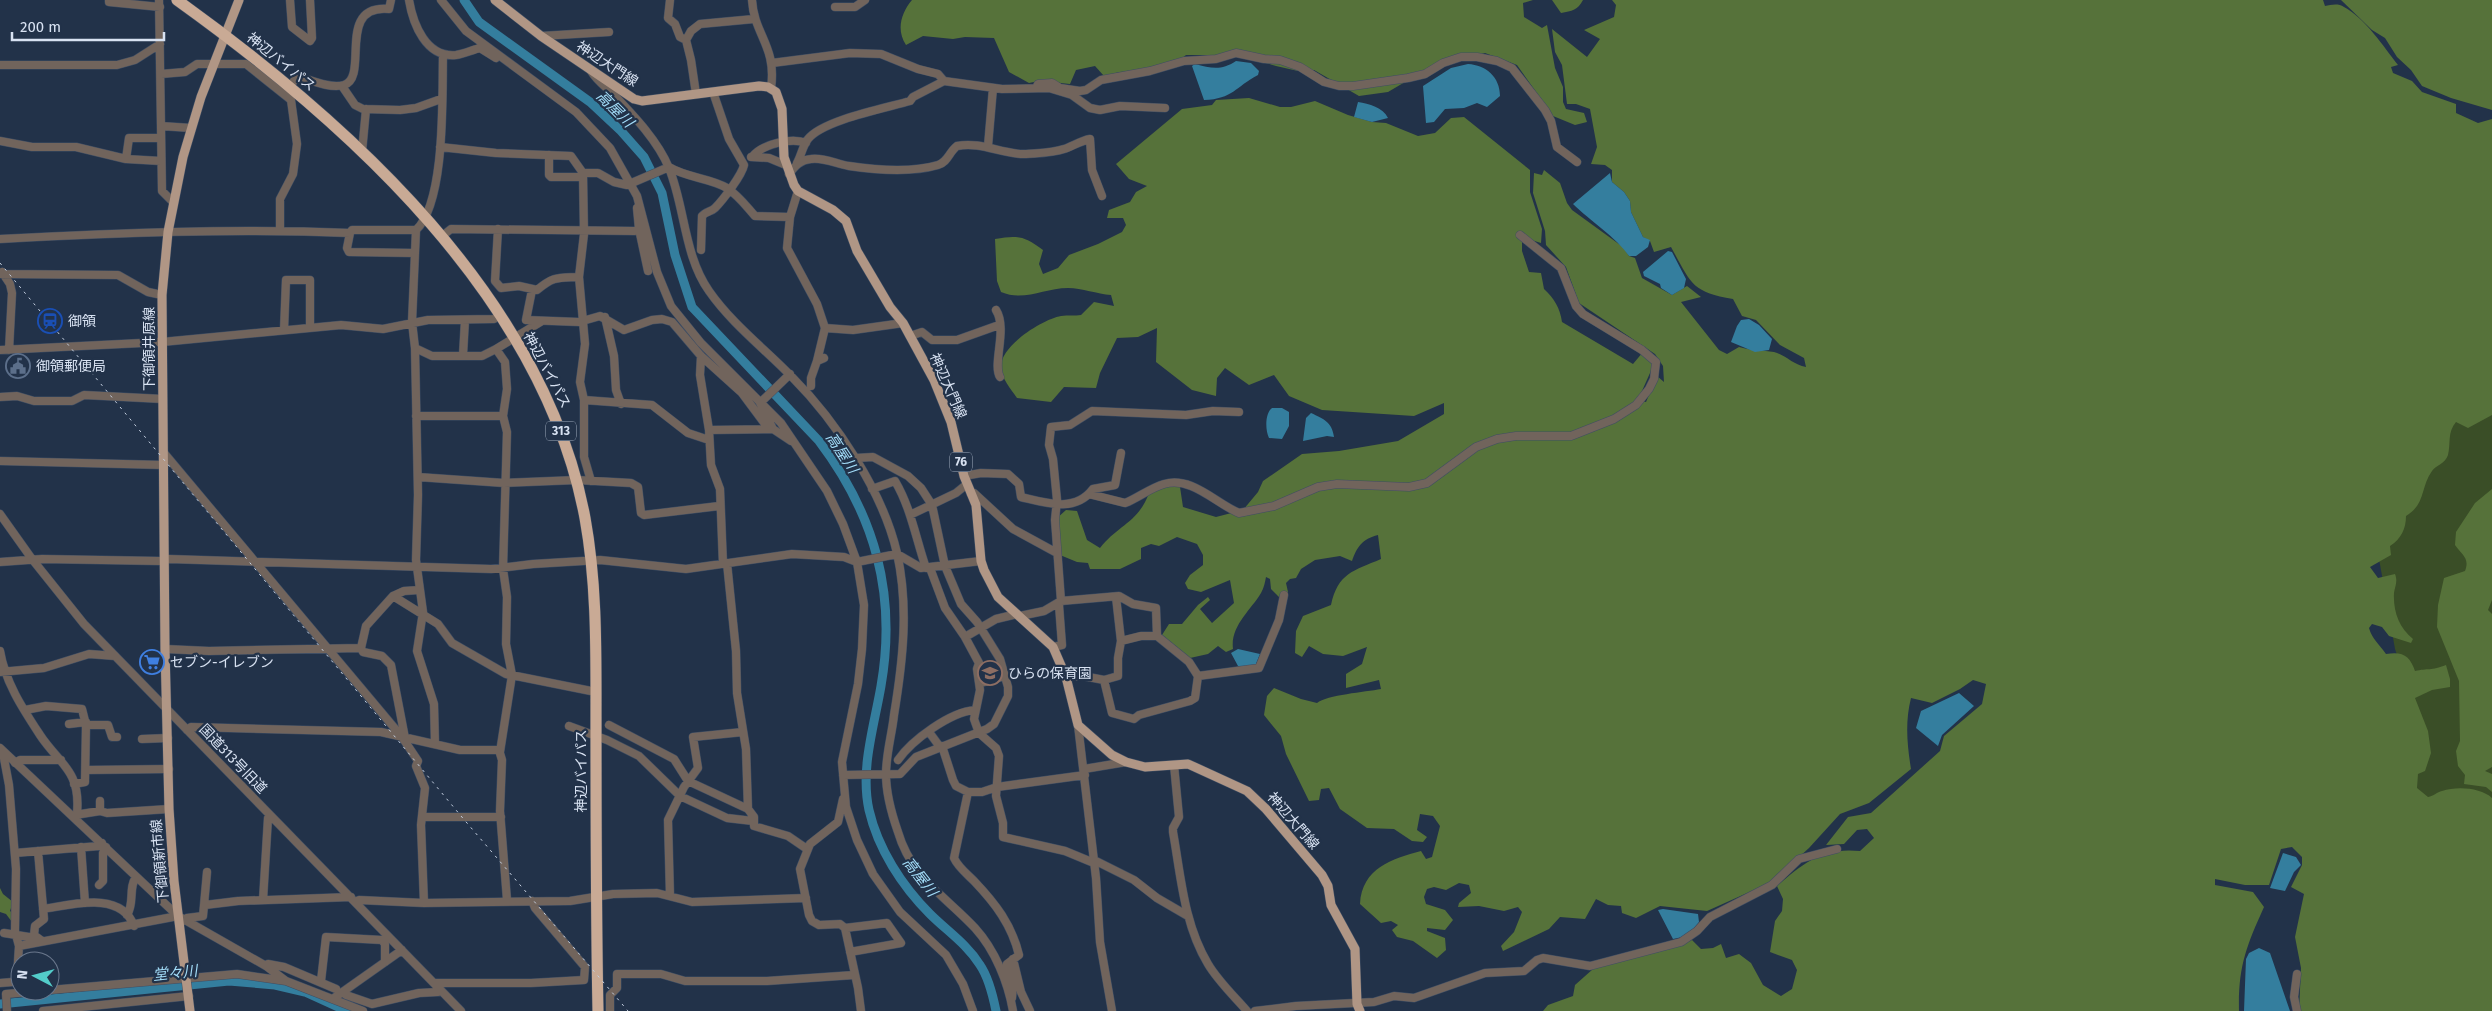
<svg xmlns="http://www.w3.org/2000/svg" width="2492" height="1011" viewBox="0 0 2492 1011" font-family="'Fira Sans','Noto Sans JP',sans-serif">
  <style>
    .green { fill: #3a4e27 }
    .forest { fill: #56723a }
    .water { fill: #347e9e }
    .lines { fill: none; stroke-linecap: round; stroke-linejoin: round }
    .river { stroke: #347e9e; stroke-width: 9 }
    .minor-casing { stroke: #3f4e64; stroke-width: 9 }
    .major-casing { stroke: #3f4e64; stroke-width: 10 }
    .highway-casing { stroke: #3f4e64; stroke-width: 12 }
    .minor { stroke: #71645c; stroke-width: 8 }
    .major { stroke: #b09685; stroke-width: 9 }
    .highway { stroke: #c9aa95; stroke-width: 11 }
    .rail { stroke: #c5d0e1; stroke-width: 1; stroke-dasharray: 2.5 5; stroke-linecap: butt }
    .labels { text-anchor: middle; dominant-baseline: central; stroke-width: 4.5; stroke-linejoin: round; paint-order: stroke }
    .shield { fill: #223249; stroke: #a1adbf; stroke-width: 1 }
    .shield-label { font-size: 12px; font-weight: bold; fill: #d8e2f2 }
    .street-label { font-size: 14px; fill: #d8e2f2; stroke: #223249 }
    .poi-label { font-size: 14px; fill: #d8e2f2; stroke: #223249; text-anchor: start }
    .water-label { font-size: 15px; font-style: italic; fill: #a3ddf9; stroke: #223249 }
  </style>
  <rect width="100%" height="100%" fill="#223249"/>
  <path class="green" d="M2492 356V799H2427L2415 789 2423 734 2395 649 2376 542Z"/>
  <path class="forest" d="M912 0H1533L1523 3 1524 17 1542 28 1547 25 1555 68 1563 87V102L1566 109 1584 113 1587 122 1575 125 1553 116 1517 65 1485 53 1422 72 1388 92 1359 96 1314 70 1298 71 1276 66 1262 62 1252 53 1236 49 1218 55H1186L1180 60 1147 71 1120 72 1104 76 1095 66 1076 70 1070 84C1055 83 1044 79 1029 83L1009 72 994 38 965 37 953 39 923 36 906 45C896 30 901 13 912 0Z
    M1552 0H1583C1578 10 1572 11 1561 13Z
    M1612 0H2323L2325 6C2331 5 2338 3 2344 7 2365 18 2384 47 2398 65L2391 67 2393 73 2412 81 2422 92 2456 104V113L2478 123 2492 119V415L2468 428 2456 422C2447 433 2451 443 2448 455 2445 464 2436 465 2432 471 2420 488 2426 504 2406 516 2406 529 2401 539 2390 546L2391 555 2370 567 2378 578 2395 574C2398 582 2395 586 2394 593 2393 611 2399 628 2413 639L2411 643 2389 636 2382 627 2372 624 2369 628C2372 639 2380 645 2386 654 2403 651 2410 656 2415 671 2428 668 2431 671 2446 665L2450 679V687L2432 690 2415 698 2428 731 2431 753 2425 771 2418 774 2417 788 2428 797C2434 796 2437 792 2442 791 2458 786 2481 788 2492 798V1011H2299L2301 968 2295 937 2304 894 2291 887 2302 865V857L2292 847 2281 849 2269 885H2245L2215 879V885L2253 892 2264 907C2246 947 2238 967 2239 1011H1543L1548 1005 1573 996 1575 985 1593 969 1692 940 1701 949 1713 948 1721 944 1726 958 1739 954 1751 963 1763 985 1781 996 1792 989 1797 970 1792 960 1770 952 1775 921 1782 911 1783 899 1777 886C1803 863 1823 847 1860 851L1874 838 1867 829 1857 830 1844 844 1826 845 1848 817 1871 813 1940 751 1944 736 1982 704 1986 684 1973 680 1960 689 1932 703 1911 698C1905 722 1907 744 1911 769L1869 803 1840 814 1809 848 1776 878 1765 885 1707 911 1660 906 1636 918 1622 913 1621 906 1608 905 1596 899 1585 919 1560 917 1549 929 1503 951 1501 946 1514 932 1522 912 1518 907 1504 911 1479 906 1458 907 1459 903 1471 893 1469 885 1459 883 1446 890 1434 887 1427 889 1424 897 1426 904 1445 910 1453 920 1445 930 1427 928V931L1445 938 1446 950 1437 958 1413 941 1397 937 1392 930 1398 925 1391 921 1381 923 1360 904C1362 868 1392 859 1421 851L1426 859 1432 857 1440 826 1433 816 1420 814 1417 830 1427 837 1423 842 1412 841 1394 829 1367 828 1340 809 1329 788 1321 789 1319 800 1309 801 1286 754 1281 736 1264 715 1267 696 1274 688 1301 699 1317 703C1327 695 1365 692 1381 689L1379 680 1346 688V674L1362 664 1367 647 1343 656 1323 654 1309 646 1302 657 1295 653 1296 631 1303 616 1331 605C1338 573 1353 571 1381 559L1378 535C1362 539 1357 547 1352 561L1340 556 1315 560 1301 569 1296 578 1290 579 1286 583 1288 592 1281 599 1271 589 1270 579 1266 577C1265 582 1264 588 1261 593 1251 610 1230 626 1233 649L1226 652 1218 646 1208 654 1190 658 1162 635 1169 624H1182L1198 605 1208 597 1210 600 1200 609 1212 623 1234 603 1230 580 1201 592 1188 589 1185 583 1190 575 1203 565V555L1197 544 1177 537 1159 546 1151 544 1141 548V559L1120 569H1090L1088 563 1077 562 1060 555 1056 519 1066 510 1077 511 1087 540 1100 548C1118 525 1138 523 1149 493L1165 486 1180 487 1183 507 1216 517 1243 510 1258 492 1263 481 1302 454 1339 451 1398 441 1444 414V403L1414 416 1322 410 1289 396 1274 375 1249 385 1225 368 1217 378 1216 396 1192 390 1156 362 1157 328 1138 337 1117 338 1100 373 1096 388 1064 387 1051 402 1017 398C1011 389 1001 378 1001 367 1000 346 1043 319 1061 316 1068 315 1075 316 1081 315L1094 302 1114 306 1111 295C1097 294 1082 288 1068 288 1044 288 1024 302 1001 292L997 281 995 239C1018 235 1024 236 1043 250L1039 264 1043 274 1058 268 1069 255 1098 244 1122 232 1126 225 1123 218H1107L1109 210 1130 202 1136 192 1147 186 1129 179 1116 164 1182 109 1212 105 1216 100 1249 98 1280 107H1291L1315 101 1348 115 1372 122 1386 123 1418 136 1435 133 1451 118 1464 117 1530 170V192L1542 229 1541 243 1522 237V251L1529 272 1541 273 1544 289C1554 298 1560 308 1562 322L1633 364 1643 352 1654 364 1638 400 1646 402 1657 376 1664 382 1663 366 1655 354 1579 303 1566 267 1546 245 1545 231 1533 193 1534 173 1542 175 1544 170 1560 183 1567 203 1572 210 1623 247 1629 256 1635 258 1642 278 1672 295 1687 286 1701 297 1681 302 1719 350 1727 354 1739 347C1753 351 1763 350 1774 352 1786 355 1793 365 1806 367L1804 358 1780 345 1756 320 1742 316 1733 299C1691 292 1691 283 1671 247L1654 252 1650 241 1643 237 1631 212 1630 201 1624 192 1612 182V170L1605 165 1591 164 1597 147 1590 109 1576 104H1567L1562 65 1555 52 1552 29 1587 57 1600 39 1584 30 1614 17 1616 5Z
    M2341 0H2492V110L2451 98 2422 86 2411 70 2397 57 2385 38 2372 30Z
    M2492 489V600L2488 610 2492 614V767L2485 771 2492 774V792L2486 787 2464 784 2465 775 2458 766 2456 751 2460 741 2459 681 2437 627 2438 605 2444 578 2465 571C2470 558 2462 555 2455 545L2456 532 2475 503Z
    M0 888 3 894 13 902 10 911 15 915 12 922 6 914 0 912Z"/>
  <path class="water" d="M1236 61 1251 63 1259 71 1258 75C1235 87 1233 99 1204 100L1192 66 1195 64C1211 68 1221 71 1236 61Z
    M1468 64C1486 65 1500 77 1500 96L1487 107 1477 103 1464 108 1445 109 1434 122 1426 123 1423 86 1451 68Z
    M1358 102C1369 104 1383 107 1388 118L1372 122 1354 117Z
    M1610 173 1612 182 1624 192 1630 201 1631 212 1643 237 1650 240 1648 247 1636 256H1629C1617 238 1589 220 1573 204Z
    M1668 251 1672 252 1686 279 1684 288 1672 295 1661 288 1660 284 1644 276 1643 272Z
    M1749 319 1759 325 1772 339 1769 350 1755 352 1731 342 1737 326 1741 320Z
    M1272 408H1282L1289 412V426L1282 439 1269 438C1265 430 1265 413 1272 408Z
    M1311 413C1324 419 1332 422 1334 437L1327 436 1303 441 1306 418Z
    M1238 649 1260 654 1256 664 1253 667 1238 666 1231 653Z
    M1959 693 1974 706 1942 735 1938 746 1916 728 1921 711Z
    M2283 853 2296 857 2301 865 2294 872 2285 891 2270 888Z
    M1663 909 1698 914 1699 922 1687 936 1673 939 1658 910Z
    M2259 948 2270 953 2290 1011H2244L2246 959 2249 953Z"/>
  <g class="lines">
    <path class="river" d="M464 0 479 22 590 102 621 131 644 157 662 193 675 255 692 307 819 441C875 515 897 594 881 686 874 727 860 769 869 810 878 849 902 886 930 914 947 931 967 944 980 965 989 978 993 996 996 1011
      M0 1004 229 981 275 985 305 992 347 1011"/>
    <defs>
      <path id="minor" d="M109 0V2L160 7
        M159 0 162 191 173 202
        M290 0 292 27 310 41 312 38 310 0
        M409 0C413 24 426 58 456 55 464 54 472 50 480 48L496 58
        M441 0 466 31 576 112 610 148 637 196 657 272 671 306 701 343 781 423 827 491 843 524 857 562 864 605 862 649 858 684 842 762 846 807 857 840 873 874 900 912 946 955 963 984 973 1011
        M670 0 668 18 675 24 680 37 686 40
        M752 0C754 35 777 46 771 88
        M835 7H855L865 0
        M541 36 609 32
        M772 63 850 53 881 54 918 69 938 74 944 81 1002 89 1049 88 1072 95 1090 108 1100 110 1120 106 1165 108
        M0 65H117L135 60 160 44
        M591 71C597 81 606 87 614 95 634 116 658 141 669 168 685 207 684 256 709 291 732 324 765 349 792 377 836 421 883 492 897 553 909 607 903 660 894 715 892 734 886 754 886 774 886 792 892 815 898 832 911 877 945 896 975 928 995 950 1008 982 1013 1011
        M161 74 185 72 197 64H246L291 100 297 144 293 174 280 199V230
        M342 86 355 105 363 109 400 110 416 108 441 99
        M289 87 298 76C311 80 330 89 344 85 370 77 335 4 389 9L391 0
        M1036 88 1038 84 1052 83 1060 88 1080 91 1086 90 1101 80 1150 71 1184 61 1216 59 1236 53 1264 59 1280 60 1300 67 1324 82 1339 86H1353L1408 78 1425 74 1443 63 1461 57H1477L1497 61 1512 68 1545 110 1551 121 1557 147 1577 162
        M696 94 691 60 686 40 691 31 700 24 754 19
        M161 126 191 128
        M0 141 32 147H76L126 159 161 161
        M988 146 993 88
        M440 147 496 153 571 156 583 173H598L614 182 627 185 669 167C687 178 711 178 727 188 739 196 746 206 755 216L790 217
        M362 152 366 109
        M549 155V175L551 177H582
        M751 157 769 158 786 165
        M752 157C762 144 792 137 806 143
        M126 159 129 138H161
        M797 163C801 156 803 145 808 139 823 120 886 108 910 101L913 97 944 81
        M583 173 584 234 579 277 585 344 580 382 584 400V457L591 481
        M789 174C795 166 800 160 811 159 824 157 836 164 849 166 876 170 911 173 938 165 948 162 949 152 957 146 982 141 1002 155 1026 154 1038 153 1053 153 1064 149 1073 146 1080 141 1090 139L1092 170 1102 196
        M798 191 790 217 787 248 817 304 825 328 853 330 903 323
        M498 229 495 281 501 288 519 286 537 290C554 276 557 278 579 277
        M639 229 648 271
        M350 233 347 248 349 252 414 253
        M441 237 451 229 635 231 639 229 637 208
        M0 239C117 233 233 228 350 233L352 230H416C446 202 442 95 443 54
        M701 250 702 216C706 211 711 212 715 208 723 200 742 175 744 165L729 139 713 92
        M2 272 10 284 12 293 9 350
        M0 274 118 275 148 292 162 295
        M532 290 526 320 579 322 600 316 624 330 652 320 662 319 672 322 701 356 742 393 768 428
        M996 310C1008 329 992 364 1000 377
        M605 317 614 356 616 390 621 404
        M284 330 286 280H310V328
        M910 336 922 332 932 340H957L999 325
        M415 348 412 322 416 230
        M496 349 542 321
        M0 350 162 342 341 325 383 329 428 320 494 319 500 315
        M463 355 465 320
        M701 356 700 375 709 430 711 465 720 489 723 564
        M817 361 825 328
        M811 386V378L817 361 824 358
        M0 397 17 396 34 401H72L84 395 163 399
        M584 400 652 405 688 433 709 440
        M416 416H503
        M773 429 760 403 790 374
        M709 430 773 429 791 441
        M164 453 402 737 418 761 416 766 425 788 421 825 424 903
        M0 461 164 465
        M964 476 981 473 1008 474 1019 484 1021 497C1046 503 1075 513 1093 489L1115 485 1121 453
        M418 477 504 483 577 480 631 483 638 487 641 513 644 515 719 506
        M872 489 895 481C911 508 916 539 926 568
        M971 494 974 493 1013 529 1057 553
        M1089 494 1125 503C1138 498 1150 488 1164 484 1192 476 1215 503 1239 513L1274 506 1318 487 1337 484 1409 487 1427 483 1476 447 1497 439 1516 436H1571L1614 419 1636 405 1649 389 1654 379 1656 362 1642 350 1583 314 1576 306 1561 268 1520 235
        M0 514 32 559 84 624 461 1011
        M910 515 956 493 967 484
        M0 562 42 559 160 561 169 559 491 569 533 564 600 560 686 569 792 554 844 557 857 562 897 554 921 568 981 561
        M727 563 736 651 737 693 746 749 748 809 754 817V826L788 836 807 849
        M930 568 945 608 965 637 979 663 977 669 980 690 974 719 979 733 996 748 999 756 996 796 1003 823V837L1065 851 1094 863
        M393 596 438 624 452 643 506 674 596 692
        M1020 616 1044 611 1061 601 1059 605 1062 645 1053 647
        M1157 636 1156 608 1133 604 1119 596 1061 601 1055 520 1057 500 1053 459 1049 445 1051 427 1070 425 1092 411 1186 415 1213 411 1239 412
        M965 637 996 619 1017 614
        M1121 641 1141 636H1157L1189 662 1198 676
        M361 648 363 652 382 656 391 665 405 738
        M165 649 209 651 361 648 366 626 393 596 404 591 419 590
        M0 651C5 682 23 709 40 735 59 764 81 770 77 813
        M0 672 44 668 89 654 115 656
        M1066 677 1083 676 1104 680 1118 676V658L1121 641 1116 597
        M1104 680 1112 713 1134 719 1139 715 1190 701 1195 698 1198 676 1259 668 1279 620 1284 595
        M981 683 1005 676
        M25 710 46 706 82 709 86 725 85 782 74 784
        M69 724 86 722
        M86 725H108L112 737H117
        M609 725 674 759 688 781 748 809
        M1078 725 1096 878 1100 942 1112 1011
        M569 726 607 740 639 756 680 796 727 818 753 821
        M187 730 191 727 381 732 460 750H499L502 760 500 811 507 900
        M929 732 940 747
        M142 739 168 738
        M435 744 434 704 417 651 423 612 416 560 418 495 415 348 432 356H482L496 349 505 362 507 389 503 416 507 432 503 569 507 597 506 644 512 675 500 752
        M942 746 953 780 956 786 968 792H982L997 787 1085 775
        M0 748 178 916 266 966 286 981
        M898 760C912 740 950 712 975 710
        M15 763 20 760H61
        M1174 765 1179 817 1173 828V832C1181 877 1184 924 1208 964 1218 981 1234 996 1247 1011
        M1084 769 1126 762
        M86 770 169 769
        M843 775 900 774 916 757 987 729 994 724 1008 696V687L1000 659 977 622 961 604 945 566 932 505 921 488 908 476 873 457 856 458
        M968 792 954 858C958 867 967 874 974 881 995 903 1012 925 1019 955L1007 964 1013 985 1012 998
        M843 799 838 822 810 844 800 869 809 915 812 921 819 925 840 924 845 928 858 988 861 1011
        M100 801V811
        M75 815 100 811 107 813 169 809
        M422 817H501
        M81 847 85 903
        M38 851 44 919 35 926 34 935 42 941
        M15 853 99 846 102 843
        M1094 860 1134 880 1157 898 1188 916
        M99 885 103 881V853L106 847
        M670 896 668 820 684 787 698 768 693 737 743 732
        M263 900 268 818 270 816
        M355 902 359 900 424 903 570 901 613 894 657 893 692 902 806 898
        M205 905 238 901 351 897
        M43 909C71 905 121 890 134 926
        M127 915C135 903 128 888 136 877
        M183 921 187 918 203 916 207 872
        M845 928 887 923 901 943 850 952
        M4 933 35 938
        M19 946 178 916
        M1013 959 1021 992 1030 1011
        M266 966 268 964 284 967 336 989
        M2297 974 2294 997 2297 1011
        M321 981 326 937 382 940 385 944V962
        M0 983 13 982 17 977 19 946 15 931 16 869 9 785 3 753
        M434 983H531L584 980 585 967 535 908 532 901
        M50 990 237 974 286 981 363 1011
        M346 995 372 1004 419 993 438 992 440 989
        M334 998 402 950
        M7 1011 6 994 41 991
        M43 1011 189 996
        M610 1011V995L617 988V974H661L685 981H767L854 975
        M1255 1011 1296 1006 1374 1002 1394 996 1414 998 1485 973 1524 971 1537 960 1543 958 1590 966 1681 942 1697 931 1710 917 1772 885 1799 859 1837 849"/>
      <path id="major" d="M495 0 541 36 634 99 642 101 759 86 768 87 776 92 782 109 784 157 794 185 798 191 833 210 846 221 857 251 890 307 903 323 934 380 951 422 964 476 976 505 981 561 984 570 998 597 1053 647 1066 677 1078 725 1112 755 1126 762 1145 767 1188 764 1247 791 1266 809 1322 875 1328 886 1331 905 1355 949 1357 1004 1360 1011
        M190 1011 174 881 169 809 165 649 162 295 168 232 183 157 201 97 239 0"/>
      <path id="highway" d="M177 0C350 124 544 299 585 518 597 584 596 651 596 717 596 815 596 913 598 1011"/>
    </defs>
    <use href="#minor" class="minor-casing"/>
    <use href="#major" class="major-casing"/>
    <use href="#highway" class="highway-casing"/>
    <use href="#minor" class="minor"/>
    <use href="#major" class="major"/>
    <use href="#highway" class="highway"/>
    <path class="rail" d="M0 263 461 816 628 1011"/>
  </g>
  <defs>
    <symbol id="station-ring" viewBox="-11 -11 22 22"><circle r="9.5" fill="#223249" stroke="#1a4fb4" stroke-width="1.5"/><path d="M-3-6H3Q5-6 5-4V2Q5 4 3 4L4.5 6H3L1.5 4h-3L-3 6H-4.5L-3 4Q-5 4-5 2V-4Q-5-6-3-6ZM-3.5-4v3h7v-3ZM-3.5 1v1.5H-2V1ZM2 1v1.5H3.5V1Z" fill="#1a4fb4"/></symbol>
    <symbol id="civic-ring" viewBox="-11 -11 22 22"><circle r="9.5" fill="#223249" stroke="#5c6f8a" stroke-width="1.5"/><path d="M-.6-6.5H3V-4.5H.6V-3L4-1V1h2V6H-6V1h2V-1L-.6-3ZM-1.2 2.5V6h2.4V2.5Z" fill="#5c6f8a"/></symbol>
    <symbol id="supermarket-ring" viewBox="-11 -11 22 22"><circle r="9.5" fill="#223249" stroke="#3f7fe0" stroke-width="1.5"/><path d="M-6-5.5h2.5l.6 2H6L4.5 2H-2.5L-4.4-4H-6ZM-1.5 3.2a1.3 1.3 0 1 0 .1 0ZM3 3.2a1.3 1.3 0 1 0 .1 0Z" fill="#3f7fe0"/></symbol>
    <symbol id="school-ring" viewBox="-11 -11 22 22"><circle r="9.5" fill="#223249" stroke="#8d6e63" stroke-width="1.5"/><path d="M0-5L7-2L0 1L-7-2ZM-4 1L0 2.5L4 1V4Q0 6-4 4Z" fill="#8d6e63"/></symbol>
  </defs>
  <g fill-rule="evenodd">
    <use href="#station-ring" x="36" y="307" width="28" height="28"/>
    <use href="#civic-ring" x="4" y="352" width="28" height="28"/>
    <use href="#supermarket-ring" x="138" y="648" width="28" height="28"/>
    <use href="#school-ring" x="976" y="659" width="28" height="28"/>
  </g>
  <g class="labels">
    <g class="shield">
      <rect x="546" y="421.5" width="30" height="19" rx="4"/>
      <rect x="950" y="452.5" width="22" height="19" rx="4"/>
    </g>
    <g class="shield-label">
      <text x="561" y="431">313</text>
      <text x="961" y="462">76</text>
    </g>
    <g class="street-label">
      <text transform="translate(281 62) rotate(39)">神辺バイパス</text>
      <text transform="translate(607 64) rotate(33)">神辺大門線</text>
      <text transform="translate(149 349) rotate(-90)">下御領井原線</text>
      <text transform="translate(547 370) rotate(62)">神辺バイパス</text>
      <text transform="translate(948 386) rotate(66)">神辺大門線</text>
      <text transform="translate(233 759) rotate(46)">国道313号旧道</text>
      <text transform="translate(581 771) rotate(-90)">神辺バイパス</text>
      <text transform="translate(1293 821) rotate(49)">神辺大門線</text>
      <text transform="translate(160 861) rotate(-95)">下御領新市線</text>
    </g>
    <g class="poi-label">
      <text x="68" y="321">御領</text>
      <text x="36" y="366">御領郵便局</text>
      <text x="170" y="662">セブン-イレブン</text>
      <text x="1008" y="673">ひらの保育園</text>
    </g>
    <g class="water-label">
      <text transform="translate(615 109) rotate(45)">高屋川</text>
      <text transform="translate(842 453) rotate(57)">高屋川</text>
      <text transform="translate(920 877) rotate(52)">高屋川</text>
      <text transform="translate(175 973) rotate(-6)">堂々川</text>
    </g>
  </g>
  <g transform="translate(35 976) rotate(276)"><circle r="24" fill="#223249" stroke="#6b788d"/>
  <path d="M0-4L9 19L0 12L-9 19Z" fill="#53cdca"/>
  <text y="-8" font-size="14" font-weight="bold" text-anchor="middle" fill="#d8e2f2">N</text>
  </g>
  <path d="M12 32v8h152v-8" fill="none" stroke="#d8e2f2" stroke-width="2.5"/>
  <text x="20" y="32" font-size="15" fill="#d8e2f2" stroke="#223249" stroke-width="4" paint-order="stroke">200 m</text>
</svg>
